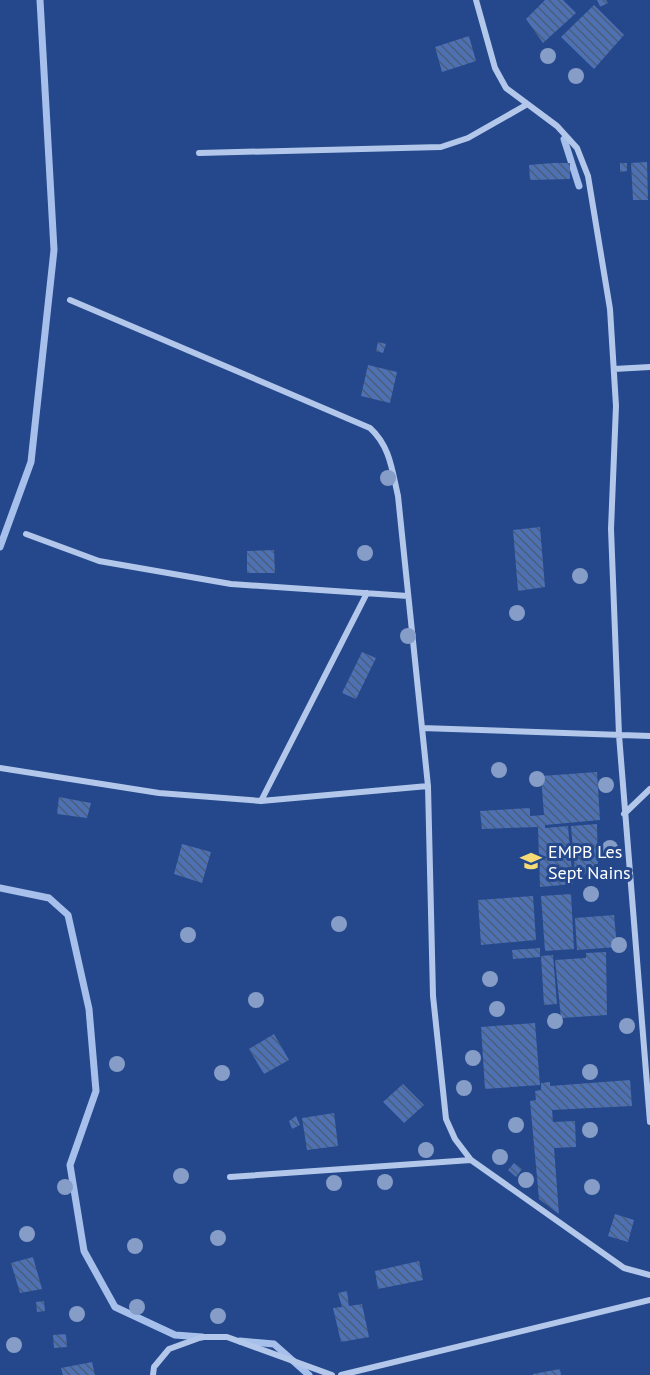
<svg xmlns="http://www.w3.org/2000/svg" width="650" height="1375" viewBox="0 0 650 1375" font-family="'PT Sans',sans-serif">
  <style>
    .lines { fill: none; stroke-linecap: round; stroke-linejoin: round }
    .stream { stroke: #a6c0eb; stroke-width: 7 }
    .building { fill: url(#building-back-hatch) }
    .street { stroke: #b2c7ea; stroke-width: 6 }
    .tree { fill: #869dc7 }
    .labels { text-anchor: middle; dominant-baseline: central; stroke-width: 6; stroke-linejoin: round; paint-order: stroke }
    .poi-label { font-size: 18px; fill: #fff; stroke: #24488b; text-anchor: start }
  </style>
  <defs>
    <pattern id="building-back-hatch" width="6" height="6" patternUnits="userSpaceOnUse" patternTransform="scale(1.5)"><rect width="6" height="6" fill="#4d71b2"/><path d="M-1 5l2 2M0 0l6 6M5-1l2 2" fill="none" stroke="#4c5d7a"/></pattern>
  </defs>
  <rect width="100%" height="100%" fill="#24488b"/>
  <g class="lines">
    <path class="stream" d="M564 139 579 186
      M0 547 31 462 54 250 40 0
      M0 888 49 898 68 915 89 1009 96 1091 70 1165 84 1251 115 1307 175 1335 202 1337
      M240 1341 274 1344 309 1375"/>
  </g>
  <path class="building" d="M545 0H563L576 13 543 43 526 19Z
    M597 0H606L608 3 600 7Z
    M594 5 624 35 594 69 561 37Z
    M469 36 476 61 442 72 435 47Z
    M647 162 648 200H633L631 163Z
    M553 163H570V179L530 180 529 165Z
    M620 163H627V171L620 172Z
    M378 342 386 344 383 353 376 351Z
    M368 365 397 372 390 403 361 396Z
    M540 527 545 587 518 591 513 530Z
    M274 550 275 573H247V551Z
    M362 652 376 658 356 699 342 693Z
    M597 772 600 820 545 825V828L568 826 573 884 540 887 538 827 482 829 480 811 530 808V816L544 815 541 776Z
    M59 797 91 803 87 818 57 814Z
    M597 824 598 873 575 875 571 826Z
    M182 844 211 852 202 883 174 874Z
    M615 867V877H608L607 868Z
    M571 894 574 949 545 951 541 896Z
    M533 896 536 940 481 945 478 900Z
    M614 915 617 947 577 950 575 918Z
    M540 948V957L513 959 512 950Z
    M606 952 607 1015 561 1018 555 960 586 958V953Z
    M553 955 557 1004 544 1005 541 956Z
    M535 1023 540 1085 485 1089 481 1027Z
    M274 1034 289 1060 264 1074 249 1049Z
    M630 1080 632 1106 552 1110 553 1122 575 1121 576 1147 554 1148 559 1214 539 1199 530 1101 536 1100 535 1091 541 1090V1083L550 1082V1086Z
    M403 1084 424 1105 404 1123 383 1102Z
    M334 1113 338 1146 307 1150 302 1118Z
    M296 1116 300 1125 292 1129 289 1121Z
    M514 1163 522 1169 516 1177 508 1170Z
    M615 1214 634 1220 628 1242 608 1236Z
    M33 1257 42 1289 20 1293 11 1263Z
    M419 1261 423 1280 378 1289 375 1271Z
    M347 1291 349 1306 362 1304 369 1337 341 1342 333 1308 342 1307 338 1293Z
    M44 1301 45 1311 37 1312 36 1302Z
    M66 1334 67 1347 54 1348 53 1335Z
    M92 1362 95 1375H63L61 1368Z
    M560 1369 561 1375H533V1374Z"/>
  <g class="lines">
    <path class="street" d="M476 0 495 68 506 88 557 126 577 148 588 176 610 309 616 406 611 529 619 735 650 1122
      M199 153 441 147 468 138 526 105
      M70 300 370 428C390 446 392 470 398 496L428 786 433 996 446 1119 455 1139 471 1160 624 1268 650 1275
      M614 369 650 367
      M26 534 99 561 231 584 408 596
      M422 728 650 736
      M0 768 159 793 261 801 428 786
      M261 801 367 593
      M624 814 650 789
      M230 1177 471 1160
      M153 1375 154 1367 169 1349 202 1337H227L332 1375
      M341 1375 650 1300"/>
  </g>
  <g class="tree">
    <circle cx="548" cy="56" r="8"/>
    <circle cx="576" cy="76" r="8"/>
    <circle cx="388" cy="478" r="8"/>
    <circle cx="365" cy="553" r="8"/>
    <circle cx="580" cy="576" r="8"/>
    <circle cx="517" cy="613" r="8"/>
    <circle cx="408" cy="636" r="8"/>
    <circle cx="499" cy="770" r="8"/>
    <circle cx="537" cy="779" r="8"/>
    <circle cx="606" cy="785" r="8"/>
    <circle cx="610" cy="848" r="8"/>
    <circle cx="591" cy="894" r="8"/>
    <circle cx="339" cy="924" r="8"/>
    <circle cx="188" cy="935" r="8"/>
    <circle cx="619" cy="945" r="8"/>
    <circle cx="490" cy="979" r="8"/>
    <circle cx="256" cy="1000" r="8"/>
    <circle cx="497" cy="1009" r="8"/>
    <circle cx="555" cy="1021" r="8"/>
    <circle cx="627" cy="1026" r="8"/>
    <circle cx="473" cy="1058" r="8"/>
    <circle cx="117" cy="1064" r="8"/>
    <circle cx="590" cy="1072" r="8"/>
    <circle cx="222" cy="1073" r="8"/>
    <circle cx="464" cy="1088" r="8"/>
    <circle cx="516" cy="1125" r="8"/>
    <circle cx="590" cy="1130" r="8"/>
    <circle cx="426" cy="1150" r="8"/>
    <circle cx="500" cy="1157" r="8"/>
    <circle cx="181" cy="1176" r="8"/>
    <circle cx="526" cy="1180" r="8"/>
    <circle cx="385" cy="1182" r="8"/>
    <circle cx="334" cy="1183" r="8"/>
    <circle cx="65" cy="1187" r="8"/>
    <circle cx="592" cy="1187" r="8"/>
    <circle cx="27" cy="1234" r="8"/>
    <circle cx="218" cy="1238" r="8"/>
    <circle cx="135" cy="1246" r="8"/>
    <circle cx="137" cy="1307" r="8"/>
    <circle cx="77" cy="1314" r="8"/>
    <circle cx="218" cy="1316" r="8"/>
    <circle cx="14" cy="1345" r="8"/>
  </g>
  <defs>
    <symbol id="school-bare" viewBox="-9 -9 18 18"><path d="M0-5L7-2L0 1L-7-2ZM-4 1L0 2.5L4 1V4Q0 6-4 4Z" fill="#f5db76" stroke="#24488b" stroke-width="2.5" paint-order="stroke"/></symbol>
  </defs>
  <g fill-rule="evenodd">
    <use href="#school-bare" x="516" y="846" width="30" height="30"/>
  </g>
  <g class="labels">
    <g class="poi-label">
      <text x="548" y="851">EMPB Les<tspan x="548" dy="21">Sept Nains</tspan></text>
    </g>
  </g>
</svg>
